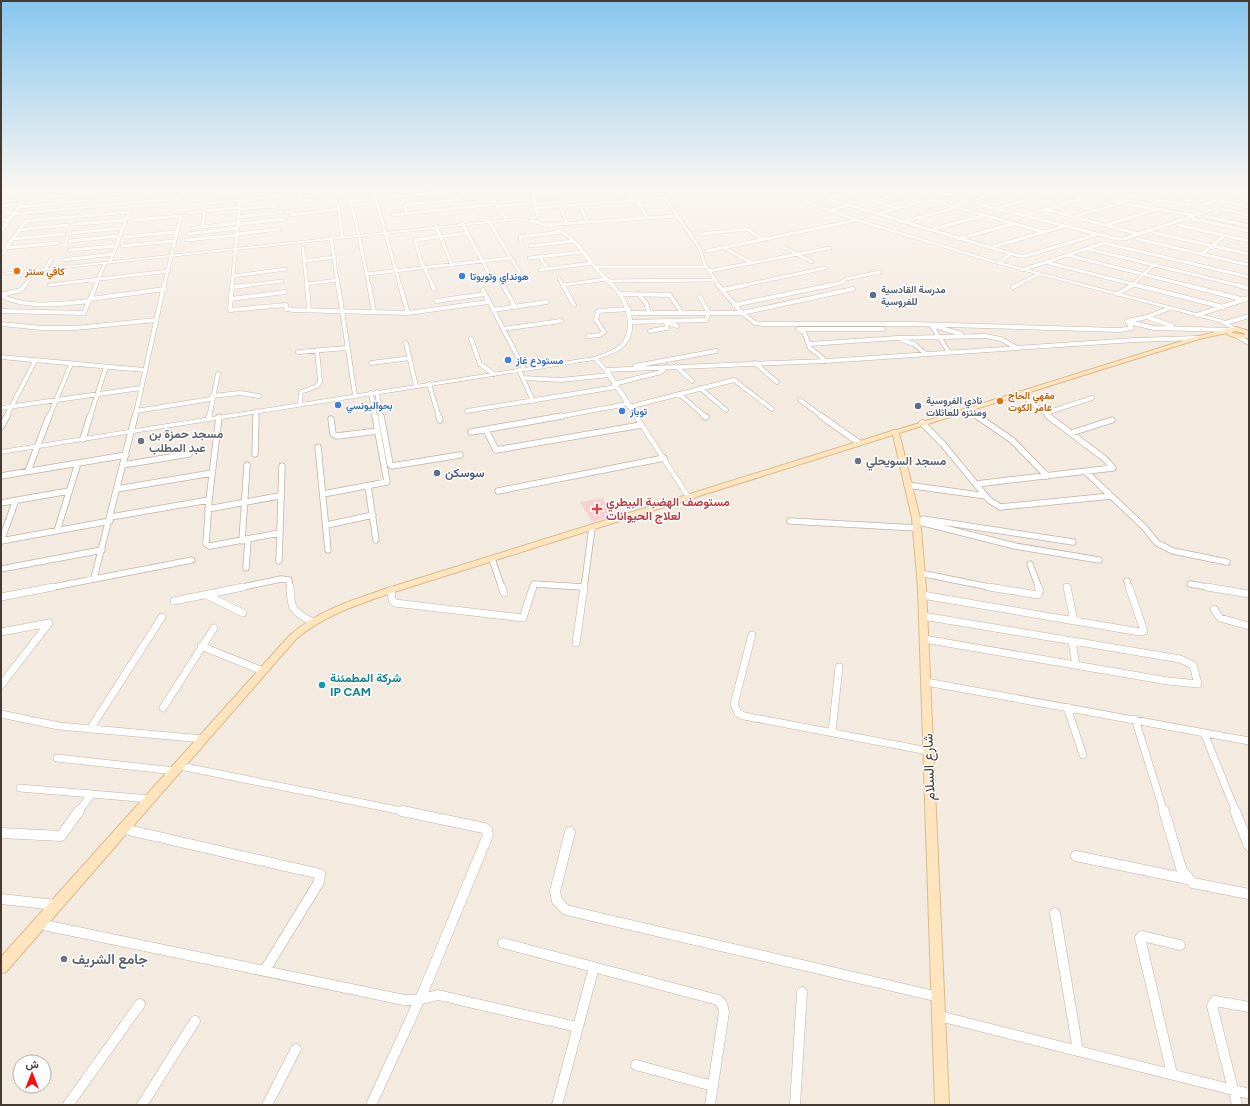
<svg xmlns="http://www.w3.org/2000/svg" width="1250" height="1106" viewBox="0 0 1250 1106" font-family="Figtree,Vazirmatn,sans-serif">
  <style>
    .medical { fill: #f6d1d2 }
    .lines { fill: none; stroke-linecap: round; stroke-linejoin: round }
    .minor-far4-casing { stroke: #c1b3a5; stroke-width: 4 }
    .minor-far3-casing { stroke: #c1b3a5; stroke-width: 5 }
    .minor-far2-casing { stroke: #c1b3a5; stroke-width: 7 }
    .minor-far1-casing { stroke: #c1b3a5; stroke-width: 8 }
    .minor-casing { stroke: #c1b3a5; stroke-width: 11 }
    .tertiary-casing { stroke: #c1b3a5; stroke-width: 1 }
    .secondary-casing { stroke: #dbba8c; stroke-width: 2 }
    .minor-far4 { stroke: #fff; stroke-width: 3 }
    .minor-far3 { stroke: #fff; stroke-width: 4 }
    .minor-far2 { stroke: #fff; stroke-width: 5.5 }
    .minor-far1 { stroke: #fff; stroke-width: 7 }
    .minor { stroke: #fff; stroke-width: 10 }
    .tertiary { fill: #fff; fill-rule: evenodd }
    .secondary { fill: #ffe5be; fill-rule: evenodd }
    .food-dot { fill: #e8710a; stroke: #fff; stroke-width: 1.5 }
    .shop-dot { fill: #3f7fe0; stroke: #fff; stroke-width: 1.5 }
    .service-dot { fill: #5c6f8a; stroke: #fff; stroke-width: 1.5 }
    .worship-dot { fill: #6b7280; stroke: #fff; stroke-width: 1.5 }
    .health-dot { fill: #e0444e; stroke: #fff; stroke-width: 1.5 }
    .culture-dot { fill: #0f9aa8; stroke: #fff; stroke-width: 1.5 }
    .labels { text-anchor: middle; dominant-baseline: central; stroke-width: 3; stroke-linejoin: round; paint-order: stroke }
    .far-food-label { font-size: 10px; font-weight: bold; fill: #c56008; stroke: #fff; text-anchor: start }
    .far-shop-label { font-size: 10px; font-weight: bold; fill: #366cbe; stroke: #fff; text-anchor: start }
    .far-service-label { font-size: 10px; font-weight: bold; fill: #4e5e75; stroke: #fff; text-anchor: start }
    .worship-label { font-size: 12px; font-weight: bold; fill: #5b616d; stroke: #fff; text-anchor: start }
    .service-label { font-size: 12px; font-weight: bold; fill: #4e5e75; stroke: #fff; text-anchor: start }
    .health-label { font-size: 12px; font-weight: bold; fill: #be3a42; stroke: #fff; text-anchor: start }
    .culture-label { font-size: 12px; font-weight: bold; fill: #0d838f; stroke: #fff; text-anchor: start }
    .near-street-label { font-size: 14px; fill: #443a31; stroke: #fff }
    .near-worship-label { font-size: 14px; font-weight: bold; fill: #5b616d; stroke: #fff; text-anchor: start }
  </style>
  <rect width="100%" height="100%" fill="#f3eae0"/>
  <path class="medical" d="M603 498 613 516 592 522 580 502Z"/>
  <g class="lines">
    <defs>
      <path id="minor-far4" d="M218 186 221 198
        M255 186 257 192
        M282 186 285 192 352 186
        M346 186 356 222 369 286
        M369 186 376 199 400 286
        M484 186 506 219
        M657 186 700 249 704 263 719 286
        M829 186 822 188 832 200 1019 256H1026L1098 234
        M950 186 957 187
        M1002 186 1083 198
        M1058 186 1190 205
        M1240 186 1249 188
        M717 187 726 203
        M626 188 633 201
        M29 189 68 186
        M180 189 214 186
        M396 189 419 186
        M675 189 718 186
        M914 189 952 195 962 200 1117 239H1124L1211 210
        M13 191 30 189
        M300 191 301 201 312 200
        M88 193 167 186
        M532 194 657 186
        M1188 194 1249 207
        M333 197 338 204 342 237
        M830 198 882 186
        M1173 198 1213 186
        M6 200 15 186
        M24 200 68 195 73 187
        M637 200 647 218
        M930 200 1044 232
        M349 201 485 188
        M873 201 908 192 917 187
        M873 201 896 208
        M972 201 1010 188
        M1119 203 1193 215
        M189 205 284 196
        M580 205 587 222
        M1202 205 1249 190
        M1 206 22 203
        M498 206 534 203
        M560 206 567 223
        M19 207 180 192
        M536 208 665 198
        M999 208 1045 194
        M240 209 276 206
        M1044 209 1139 234
        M1221 209 1249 215
        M829 211 847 205
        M1 213 16 212
        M188 213 240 207
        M407 213 404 206 406 205 459 199
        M14 214 181 198
        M875 214 932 199
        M290 215 339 209
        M393 215 497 204
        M1028 215 1087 197 1092 191
        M1075 216 1118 204 1123 195
        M1205 216 1249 226
        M239 217 282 212
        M1193 219 1249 231
        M1 220 10 219
        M135 220 181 216 164 286
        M488 220 523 278
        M901 222 955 208
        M462 223 493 281
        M77 224 125 220
        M239 224 285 219
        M544 225 676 216
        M1106 225 1154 210
        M1178 225 1249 241
        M436 226 452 265
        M202 227 205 211
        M192 228 239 223
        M18 230 68 225
        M929 230 983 216
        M1 231 24 200 31 186
        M73 233 122 228
        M1155 233 1249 254
        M188 234 238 228
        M238 234 280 229
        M701 234 747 229 763 240
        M125 237 176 232
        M331 238 338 286
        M12 239 64 234
        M958 239 1013 224
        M1137 239 1249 265
        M186 240 238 235
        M70 241 119 236
        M521 241 520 237 560 232
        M122 246 174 241
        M530 246 573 241
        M783 247 812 262
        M6 248 58 243
        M303 248 307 286
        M724 248 752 263
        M989 248 1065 226
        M1088 249 1241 286
        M69 250 116 246
        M707 251 857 220
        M1202 254 1224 236
        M1 255 26 221 129 212 110 262
        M1067 255 1190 286
        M540 257 548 269
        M529 258 582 252
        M63 260 113 254
        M304 261 335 257
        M1045 262 1140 286
        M999 263 1010 254
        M595 267H706
        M45 269 52 258
        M540 270 592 263
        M1022 270 1104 243 1249 277
        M709 271 830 248
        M367 274 511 258
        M234 276 286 269
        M559 278 563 286
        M608 281 714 280
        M502 283 504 286
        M307 284 338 280
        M49 285 169 271
        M563 285 606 279
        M24 286 30 279
        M95 286 105 263
        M232 286 240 200
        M241 286 282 281
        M433 286 421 261 415 240 468 233
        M741 286 825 268
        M827 286 841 283 846 279 880 272
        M1015 286 1039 274
        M1131 286 1156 263"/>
      <path id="minor-far3" d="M232 285 230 310 286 305V309L294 310 408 313 488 302
        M307 285 309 310
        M338 285 355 395
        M369 285 374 312
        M400 285 408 313
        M432 285 434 289
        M503 285 515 307
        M563 285 574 305
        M1136 285 1223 307
        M1186 285 1245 300
        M1237 285 1249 288
        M232 287 249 285
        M1013 287 1017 285
        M853 289 742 313 755 323 765 324H913L1120 330 1132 328 1127 321 1147 317 1170 308
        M483 290 524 369
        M722 290 746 285
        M619 294 670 295 682 313
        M638 294 646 303 649 313
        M1117 294 1133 285
        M1 295 21 290 25 285
        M1 296C29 309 59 304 89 301
        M90 299 165 289
        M231 299 285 292
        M436 301 484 294
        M734 305 831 285
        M493 310 547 302
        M1 311 84 313 96 285
        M630 313H742L718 285
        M1197 315 1249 298
        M1147 317 1172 326
        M630 322 706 320 709 313 700 297
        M1129 322 1154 328 1231 330
        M1225 323 1249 316
        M1 324 42 328H75L156 320
        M503 329 561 321
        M798 329H883
        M799 330 804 332 810 348 826 361
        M650 331 667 328 666 322 677 326
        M588 336 600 335 604 332 596 320 598 311 629 309
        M1237 336 1249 343
        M471 339 480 364 494 374
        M902 340 914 344 926 354
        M406 343 416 386
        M809 344 897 338 985 336 1001 339 1015 347
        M298 352 347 348
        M949 352 931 325 961 334
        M1 357 144 370
        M371 363 410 358
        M755 363 777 382
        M635 366 716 351
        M676 366 692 381
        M519 370 533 401
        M606 370 826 361 1135 340 1197 338
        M523 378 561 380 609 375
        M429 384 439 417
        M614 384 661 372 666 367
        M700 388 726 410
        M377 392 381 417
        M371 393 375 417
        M1019 393 1050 417
        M679 394 706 417
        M212 396 240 393 259 396
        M800 400 823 417
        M300 404 301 392 317 386 320 382 317 350
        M629 407 734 380 772 409
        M1 408 141 388
        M967 409 978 417
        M136 411 211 399
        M467 411 616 387
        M1046 413 1092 398
        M6 417 35 361
        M49 417 71 364
        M90 417 106 367
        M135 417 164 285
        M209 417 218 374
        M256 417V411
        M557 417 627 404"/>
      <path id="minor-far2" d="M381 416 390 464 392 466 460 455
        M439 416 440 420
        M704 416 706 417
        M821 416 859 443
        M977 416 1012 440 1047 476
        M219 417 209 500 206 544 210 546 279 533
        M208 419 209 416
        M331 419 333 434 337 436 378 431
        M922 423 942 443 989 500 1000 507 1111 496
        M1 427 7 416
        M486 430 496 450 641 425
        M471 432 562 416
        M1071 433 1112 420
        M83 439 90 416
        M318 447 328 550
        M255 454 256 416
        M123 465 189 454
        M28 471 49 416
        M1086 472 1145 528 1157 543 1173 551 1227 562
        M1 476 126 455
        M976 484 1113 468 1105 459 1048 416
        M907 485 986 496
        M368 486 376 540
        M117 489 212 473
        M498 491 664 458
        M323 494 387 482 375 416
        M1 503 69 491
        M208 509 279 496
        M111 517 209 500
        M923 519 1073 542
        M790 521 917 528
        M916 521 1015 546 1099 560
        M327 525 373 515
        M57 531 78 463
        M1 541 110 521
        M1 541 16 500
        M242 541 247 465
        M492 559 502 588
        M279 561 282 466
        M1030 564 1039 588
        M246 568 248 540
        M1 569 102 550
        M920 573 994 588
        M94 578 135 416
        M1127 581 1129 588
        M1190 584 1213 588
        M48 588 192 560
        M238 588 281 579 289 580 290 588
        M533 588 534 584 584 587
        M584 588 592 528"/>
      <path id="minor-far1" d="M290 587C291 609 292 611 312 622
        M502 587 504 593
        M582 587H584
        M989 587 1038 595 1040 591 1038 587
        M1067 587 1074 621
        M1207 587 1249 594
        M391 590 392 600 395 603 523 618 533 587
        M206 595 243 613
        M922 595 1140 632 1144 631 1129 587
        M1 597 53 587
        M174 601 243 587
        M1214 609 1220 618 1249 626
        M923 616 1180 659 1193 665 1198 684 1168 681 924 639
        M1 632 49 623
        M752 635 734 704 738 713 744 716 928 751
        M1072 642 1076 665
        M576 643 584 587
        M201 646 263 671
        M926 682 1249 741
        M1 685 49 623
        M1067 707 1083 755
        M163 708 214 628
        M1 714 59 726 203 739
        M1135 719 1164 812
        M90 729 162 617
        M832 732 839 667
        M1204 733 1236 812
        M57 758 175 771
        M180 766 407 812
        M20 788 92 794
        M78 812 92 794 150 799"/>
      <path id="minor" d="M1164 811 1182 871 1193 883 1249 894
        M1235 811 1249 846
        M124 829 320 874 319 882 265 970
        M570 832 555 891 557 901 566 910 939 997
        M1 833 61 836 79 811
        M1076 856 1188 879
        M1 899 56 905
        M1055 913 1078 1051
        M39 924 404 1000H418L438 995 577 1027
        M503 943 718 1000 722 1004 724 1012 710 1105
        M939 1016 1249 1094
        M636 1065 713 1086
        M1172 1074 1140 938 1142 936 1180 945
        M68 1105 140 1004
        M142 1105 195 1021
        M267 1105 296 1049
        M371 1105 424 990 488 835 487 830 484 828 402 811
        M557 1105 594 967
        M795 1105 802 992
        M1237 1105 1212 1006 1215 1001 1249 1007"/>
      <path id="tertiary" d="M536 186H540L534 191 540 216 533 220C549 224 565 230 577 242 585 250 591 260 598 268 606 276 614 284 621 293 633 309 639 335 621 349 614 354 606 356 598 359L609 370 692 498 691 499H687L604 371 594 360 1 454V450L594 357C602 354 610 352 617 347 634 335 628 310 618 295 611 285 601 277 593 267 583 256 576 242 562 234 548 225 532 222 516 220L1 275V273L516 218 530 220 536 216 530 191Z
        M791 186H795L808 202 858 219 996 261 1223 320 1238 329 1234 330 1219 322 994 263 856 221 806 204Z"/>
      <path id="secondary" d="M1236 327 1249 331V338H1237L1228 335 1227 333 1199 339 899 433 920 518 926 588 949 1105H935L918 588 912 518 893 435 394 592C359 604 325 615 296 639L6 972 1 973V957L290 635C319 610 353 600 388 588L892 431 893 430H897L1195 337ZM1236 331 1244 333 1245 335 1232 333V332Z"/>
    </defs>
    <use href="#minor-far4" class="minor-far4-casing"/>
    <use href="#minor-far3" class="minor-far3-casing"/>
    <use href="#minor-far2" class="minor-far2-casing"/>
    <use href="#minor-far1" class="minor-far1-casing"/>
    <use href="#minor" class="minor-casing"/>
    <use href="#tertiary" class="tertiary-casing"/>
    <use href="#secondary" class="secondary-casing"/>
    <use href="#minor-far4" class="minor-far4"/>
    <use href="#minor-far3" class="minor-far3"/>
    <use href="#minor-far2" class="minor-far2"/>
    <use href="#minor-far1" class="minor-far1"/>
    <use href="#minor" class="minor"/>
    <use href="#tertiary" class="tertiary"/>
    <use href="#secondary" class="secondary"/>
  </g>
  <linearGradient id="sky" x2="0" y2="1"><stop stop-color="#86c6ee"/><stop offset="0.55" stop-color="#faf6f1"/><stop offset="1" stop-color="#faf6f1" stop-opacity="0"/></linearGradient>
  <rect width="1250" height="341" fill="url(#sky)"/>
  <g class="food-dot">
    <circle cx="17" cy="271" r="4"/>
    <circle cx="1000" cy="401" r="4"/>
  </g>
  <g class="shop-dot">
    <circle cx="462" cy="276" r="4"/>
    <circle cx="508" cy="360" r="4"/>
    <circle cx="338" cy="405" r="4"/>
    <circle cx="622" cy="411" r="4"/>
  </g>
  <g class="service-dot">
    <circle cx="873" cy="295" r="4"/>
    <circle cx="918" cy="406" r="4"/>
    <circle cx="437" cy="473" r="4"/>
  </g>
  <g class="worship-dot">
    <circle cx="141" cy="441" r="4"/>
    <circle cx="858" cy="461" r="4"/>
    <circle cx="64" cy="959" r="4"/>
  </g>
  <path class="health-dot" d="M595 503h4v4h4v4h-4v4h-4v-4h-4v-4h4z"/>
  <circle class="culture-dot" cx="322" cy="685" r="4"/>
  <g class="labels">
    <g class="far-food-label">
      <text x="25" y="271">كافي سنتر</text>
      <text x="1008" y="395">مقهي الحاج<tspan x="1008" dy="12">عامر الكوت</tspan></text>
    </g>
    <g class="far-shop-label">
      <text x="470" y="276">هونداي وتويوتا</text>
      <text x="516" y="360">مستودع غاز</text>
      <text x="346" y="405">بحواليونسي</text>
      <text x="630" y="411">توباز</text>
    </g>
    <g class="far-service-label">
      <text x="881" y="289">مدرسة القادسية<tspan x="881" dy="12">للفروسية</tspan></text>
      <text x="926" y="400">نادي الفروسية<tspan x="926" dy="12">ومنتزه للعائلات</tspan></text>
    </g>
    <g class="worship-label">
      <text x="149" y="434">مسجد حمزة بن<tspan x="149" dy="14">عبد المطلب</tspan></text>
      <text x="866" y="461">مسجد السويحلي</text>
    </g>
    <g class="service-label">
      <text x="445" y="473">سوسكن</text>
    </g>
    <g class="health-label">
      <text x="606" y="502">مستوصف الهضبة البيطري<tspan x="606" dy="14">لعلاج الحيوانات</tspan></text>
    </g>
    <g class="culture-label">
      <text x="330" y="678">شركة المطمئنة<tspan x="330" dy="14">IP CAM</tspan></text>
    </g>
    <g class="near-street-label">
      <text transform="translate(929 767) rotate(-92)">شارع السلام</text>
    </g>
    <g class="near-worship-label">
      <text x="72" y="959">جامع الشريف</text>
    </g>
  </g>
  <rect width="1250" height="1106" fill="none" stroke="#443a31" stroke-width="4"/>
  <g transform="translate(32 1074)"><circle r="19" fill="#ffffff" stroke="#b4b0ad"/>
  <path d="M0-3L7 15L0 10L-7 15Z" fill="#ff0b0e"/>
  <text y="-6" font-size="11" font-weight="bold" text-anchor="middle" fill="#443a31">ش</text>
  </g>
</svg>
